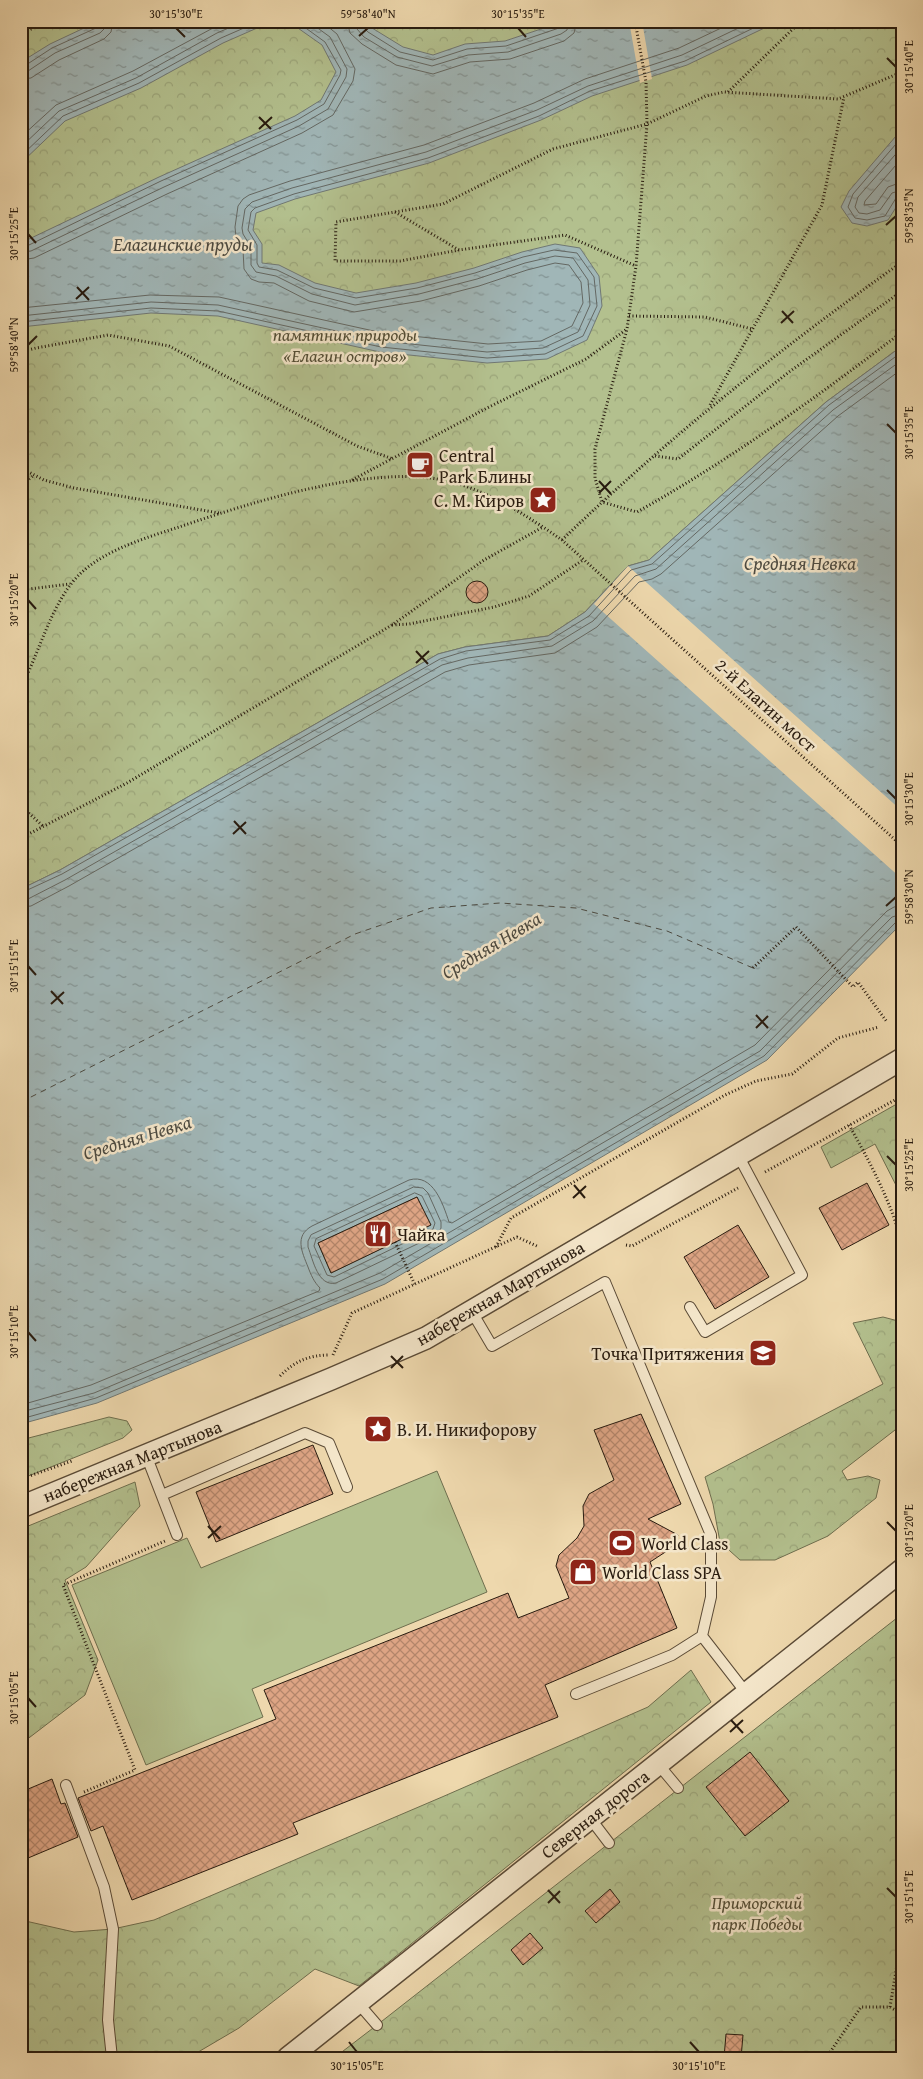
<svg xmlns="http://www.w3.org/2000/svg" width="923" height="2079" viewBox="0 0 923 2079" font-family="'Gentium Book Plus',serif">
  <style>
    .green { fill: #b3c08e; stroke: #6e6e4e }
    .forest { fill: url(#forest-crowns); stroke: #6e6e4e }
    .water { fill: url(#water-ripples); stroke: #707874; fill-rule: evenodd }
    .pier { fill: #eed8ad }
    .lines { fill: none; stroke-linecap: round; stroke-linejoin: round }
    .shore { stroke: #646863; stroke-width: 1 }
    .ferry { stroke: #4c4a41; stroke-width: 1; stroke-dasharray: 6 5; stroke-linecap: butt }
    .building { fill: url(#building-cross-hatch); stroke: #281b0f }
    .lane-casing { stroke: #5a4a36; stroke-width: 12 }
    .street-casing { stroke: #5a4a36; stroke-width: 24 }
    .path { stroke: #281b0f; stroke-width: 3; stroke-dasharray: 1 2.5; stroke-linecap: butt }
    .lane { stroke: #f4e6ca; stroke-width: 10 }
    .street { stroke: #f4e6ca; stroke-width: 21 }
    .ticks { fill: none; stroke: #281b0f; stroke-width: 2 }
    .labels { text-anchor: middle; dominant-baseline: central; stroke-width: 5; stroke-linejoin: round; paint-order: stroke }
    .park-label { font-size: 18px; font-style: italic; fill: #524d35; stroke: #f4e6ca }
    .poi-label { font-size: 18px; fill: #281b0f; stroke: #f4e6ca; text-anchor: start }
    .street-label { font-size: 18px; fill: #281b0f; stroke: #f4e6ca }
    .water-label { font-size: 19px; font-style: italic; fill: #4c4a41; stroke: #f4e6ca }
    .neatline { fill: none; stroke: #281b0f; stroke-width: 2 }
    .ticks-label { font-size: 12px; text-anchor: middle; fill: #281b0f }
  </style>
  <defs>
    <pattern id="forest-crowns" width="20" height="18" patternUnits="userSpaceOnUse" patternTransform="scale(1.25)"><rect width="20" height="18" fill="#b3c08e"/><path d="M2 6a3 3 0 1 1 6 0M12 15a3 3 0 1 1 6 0" fill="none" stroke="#9aa479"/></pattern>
    <pattern id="water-ripples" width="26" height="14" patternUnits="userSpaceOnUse" patternTransform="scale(1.25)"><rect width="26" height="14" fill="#a0b6b7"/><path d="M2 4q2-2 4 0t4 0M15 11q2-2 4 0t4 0" fill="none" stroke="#829393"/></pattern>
    <pattern id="building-cross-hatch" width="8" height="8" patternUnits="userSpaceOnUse" patternTransform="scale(1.25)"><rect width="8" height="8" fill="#dda484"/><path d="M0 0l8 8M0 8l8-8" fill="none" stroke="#b3856a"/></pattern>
  </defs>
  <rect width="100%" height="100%" fill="#eed8ad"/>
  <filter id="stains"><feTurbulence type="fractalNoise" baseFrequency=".004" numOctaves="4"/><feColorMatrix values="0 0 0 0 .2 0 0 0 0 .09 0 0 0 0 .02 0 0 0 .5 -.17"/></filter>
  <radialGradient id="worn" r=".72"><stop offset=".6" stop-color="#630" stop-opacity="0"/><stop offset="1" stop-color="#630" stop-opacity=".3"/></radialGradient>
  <path class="green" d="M437 1471 487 1592 252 1689 263 1717 146 1765 72 1585 187 1538 201 1568Z"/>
  <path class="forest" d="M21 21H902V346L826 402 649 560 628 566 585 612 548 636 465 647 438 654 60 870 21 889Z
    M902 1101V1197L875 1144 831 1168 821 1147Z
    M883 1317 902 1322V1422L895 1430 842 1471 847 1480 868 1476 880 1480 876 1498 828 1536 775 1560H740L720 1542 713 1504 705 1477 883 1384 853 1323Z
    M109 1417 127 1421 132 1430 123 1438 21 1479V1440Z
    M135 1482 140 1506 86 1567 65 1580 98 1660 85 1695 21 1744V1529Z
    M902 1614V2058H334L377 2025Z
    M691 1670 711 1702 359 1986 315 1969 239 2028 188 2058H21V1920L74 1932 113 1929 154 1920 442 1797 648 1707Z"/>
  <path class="water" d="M99 21H364L372 28 403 47 433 55 465 44 505 41 565 21H779L687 65 592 96 541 120 429 163 295 199 256 213 253 230 262 244V263L279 265 315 283 356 293 416 283 474 268 522 252 555 244 580 248 599 276 602 306 587 340 547 359 487 363 380 352 218 316 151 313 21 327V241L27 240 159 177 295 116 321 100 336 72 322 45 295 26 264 25 223 43 141 88 65 121 21 163V62L50 44Z
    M902 129V198L888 220 867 226 852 223 841 207 849 191Z
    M902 346V923L767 1060 385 1284 97 1403 21 1424V889L60 870 438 654 465 647 548 636 585 612 628 566 649 560 826 402ZM417 1197 430 1225 331 1273 318 1243Z"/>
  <path class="pier" d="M629 21H642L652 79 640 83Z
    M628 566 902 811V879L594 604Z"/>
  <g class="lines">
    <path class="shore" d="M347 21 350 33 362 44 396 65 433 74 470 62 510 59 564 41 574 33 577 21
      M355 21 357 29 364 37 397 57 432 66 468 55 508 52 561 34 567 30 569 21
      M361 21 362 26 368 32 400 52 433 60 467 49 506 46 559 28 562 26 563 21
      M21 66 26 65 52 48 96 28 99 21
      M21 72 28 71 55 53 100 33 105 28 106 21
      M21 79 31 78 59 60 104 39 111 32 113 21
      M21 137 56 105 133 71 226 21
      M902 137 853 194 848 207 855 218 867 220 885 216 896 198 902 196
      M21 147 59 111 136 78 217 33 245 21
      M902 147 858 197 855 207 859 213 867 214 880 210 892 193 902 190
      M21 156 63 116 139 83 221 38 260 21
      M902 158 865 201 864 205 876 204 888 187 902 182
      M21 246 29 245 161 181 297 120 324 104 340 75 341 70 325 42 296 21
      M21 252 31 251 164 187 299 126 328 109 346 77 347 69 330 37 308 21
      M21 260 34 258 167 194 302 133 333 115 353 81 355 69 337 34 321 21
      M21 308 150 295 219 297 383 333 488 344 541 341 572 326 583 303 581 282 569 265 555 263 527 270 479 286 421 301 354 312 309 301 274 283 259 282 251 279 244 269 243 249 236 237 235 227 238 206 243 199 249 195 290 181 424 145 534 103 585 79 679 48 736 21
      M21 316 151 302 218 305 382 341 487 352 543 348 578 332 590 305 588 280 573 258 555 256 525 263 477 279 419 294 355 305 312 294 276 276 256 272 251 265V247L243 234 242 228 245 209 252 202 292 188 426 152 537 110 588 86 682 55 753 21
      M21 322 151 308 218 311 381 347 487 358 545 354 583 336 597 306 594 277 577 253 554 250 523 257 475 273 417 288 356 298 314 288 277 270 259 267 257 263V245L248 230 251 212 255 208 294 194 428 158 539 116 590 91 685 61 768 21
      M21 893 62 874 440 659 466 651 550 640 589 616 631 570 652 564 829 405 902 352
      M21 900 28 899 65 880 442 665 468 658 552 646 593 621 635 576 656 569 833 410 902 360
      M21 907 31 906 69 886 445 672 469 665 555 653 597 627 639 582 652 579 661 574 838 416 902 369
      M414 1187 423 1188 428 1193 441 1222V1228L438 1234 336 1283C318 1287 313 1260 308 1247V1241L311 1235Z
      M415 1193 422 1196 435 1223 433 1229 334 1277 327 1275 314 1246 316 1239Z
      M21 1405 91 1385 319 1291 320 1288C314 1282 311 1275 308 1267 302 1252 294 1236 312 1226L409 1180C433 1173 443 1204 449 1222L452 1223 755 1045 887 911 894 907 902 906
      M21 1412 94 1393 380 1273 760 1051 892 917 902 914
      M21 1419 96 1398 383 1279 764 1056 896 922 902 920"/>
    <path class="ferry" d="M21 1102 355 934 431 908 500 903 576 908 667 931 753 968"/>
  </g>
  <path class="building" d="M466 592a11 11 0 1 1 22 0a11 11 0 1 1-22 0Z
    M867 1183 889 1225 842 1250 819 1208Z
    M417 1197 431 1225 331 1273 318 1243Z
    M738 1225 769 1277 715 1309 684 1257Z
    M641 1414 681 1504 648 1519 678 1535 670 1549 650 1562 677 1628 545 1685 558 1717 293 1823 298 1834 132 1900 103 1826 91 1831 78 1798 276 1719 264 1690 508 1593 518 1618 569 1598 556 1566 559 1555 577 1538 584 1526 583 1506 589 1494 614 1480 594 1430Z
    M313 1445 333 1494 216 1542 196 1492Z
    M750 1752 789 1801 745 1836 706 1787Z
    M52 1779 61 1804 65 1803 78 1837 21 1861V1792Z
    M610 1889 620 1902 596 1923 585 1911Z
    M530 1933 543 1948 523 1965 511 1950Z
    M726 2034 743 2035 741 2058H724Z"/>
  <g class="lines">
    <defs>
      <path id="lane" d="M690 1307 705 1332 802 1275 738 1155
        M472 1312 492 1346 605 1282 711 1535V1597L702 1636 672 1655 576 1694
        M146 1455 177 1535
        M162 1495 305 1433 329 1443 347 1487
        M702 1636 747 1694
        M658 1764 678 1788
        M66 1785 104 1887 113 1929 108 2020 112 2058
        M590 1818 609 1843
        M358 2003 377 2025"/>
      <path id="street" d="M21 1507 331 1379 426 1338 902 1059
        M288 2058 902 1570"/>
    </defs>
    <use href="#lane" class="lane-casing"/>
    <use href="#street" class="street-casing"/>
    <path class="path" d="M635 21 646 82 647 124 636 266 627 329 595 449V478L602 502 637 512C730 460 817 397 902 332
      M21 34 47 21
      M728 92 801 21
      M395 212 443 204 553 149 647 124 706 96 724 92 838 99 902 72
      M459 250 395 212 336 222 335 261H400L459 250 565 235 636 266
      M629 316 705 317 752 329
      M21 352 36 348 108 335 169 346 357 446 393 459
      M710 405 822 205 844 97
      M655 456 678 459 789 372 902 291
      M21 468 44 480 74 488 219 513
      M352 480 489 407 586 359 627 329
      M21 486 34 475
      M562 540C668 438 782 347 902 262
      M21 590 70 584
      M392 625 409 624 494 607 529 596 583 560
      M21 688C39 653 53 598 82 572 109 548 149 537 182 526 253 502 362 467 437 479 482 486 526 515 562 540L902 846
      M21 806 44 827
      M21 838 127 783 392 625 484 560 543 527
      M753 968 796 927 853 987 858 982 887 1022
      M849 1125C870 1162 891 1202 902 1243
      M765 1172 902 1096
      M395 1242 415 1285
      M626 1245 632 1246 738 1188
      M496 1247 511 1218 725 1095 756 1081 792 1074 838 1038 879 1027
      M333 1355 352 1313 517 1237 539 1247
      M280 1376C295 1361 309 1355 330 1355
      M21 1479 72 1461
      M84 1792 135 1770 63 1585 165 1541
      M890 2007 897 1965 902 1918
      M826 2058 861 2007H890L902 2014"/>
    <use href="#lane" class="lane"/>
    <use href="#street" class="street"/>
  </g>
  <path class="ticks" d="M176 28 185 37M518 28 526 37M359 36 368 28M887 58 896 67M259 117 271 129M259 129 272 117M886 225 896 216M28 234 36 243M77 287 89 300M76 299 89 287M782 311 793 323M781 323 794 311M28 345 37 336M887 424 896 433M599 481 611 494M599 493 611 481M28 600 36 609M416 651 428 664M416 663 429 651M887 790 896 799M234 821 246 834M233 834 246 822M886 906 896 897M28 966 36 975M51 991 63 1004M51 1004 64 992M756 1015 768 1028M756 1028 768 1016M887 1156 896 1165M574 1185 585 1198M573 1198 586 1186M28 1332 36 1341M391 1356 403 1368M391 1368 403 1356M887 1522 896 1531M208 1526 220 1539M208 1538 221 1526M28 1698 36 1707M731 1720 743 1733M730 1732 743 1720M887 1888 896 1897M548 1890 560 1903M548 1903 560 1891M349 2042 357 2052M690 2042 699 2052"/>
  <defs>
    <symbol id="cafe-square" viewBox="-11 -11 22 22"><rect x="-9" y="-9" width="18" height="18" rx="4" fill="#8f2418" stroke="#f4e6ca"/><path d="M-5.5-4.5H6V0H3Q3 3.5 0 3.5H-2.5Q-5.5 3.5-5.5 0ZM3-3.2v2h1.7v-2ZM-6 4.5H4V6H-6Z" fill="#fff"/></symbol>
    <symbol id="sight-square" viewBox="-11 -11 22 22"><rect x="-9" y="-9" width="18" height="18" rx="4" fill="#8f2418" stroke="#f4e6ca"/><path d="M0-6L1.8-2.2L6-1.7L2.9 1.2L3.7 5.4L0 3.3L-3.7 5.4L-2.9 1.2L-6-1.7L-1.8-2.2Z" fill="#fff"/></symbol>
    <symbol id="restaurant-square" viewBox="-11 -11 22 22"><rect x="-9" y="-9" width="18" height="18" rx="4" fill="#8f2418" stroke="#f4e6ca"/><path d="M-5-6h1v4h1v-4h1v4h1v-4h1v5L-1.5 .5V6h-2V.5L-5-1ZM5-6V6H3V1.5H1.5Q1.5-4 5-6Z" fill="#fff"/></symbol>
    <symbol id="school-square" viewBox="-11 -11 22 22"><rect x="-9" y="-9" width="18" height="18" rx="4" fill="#8f2418" stroke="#f4e6ca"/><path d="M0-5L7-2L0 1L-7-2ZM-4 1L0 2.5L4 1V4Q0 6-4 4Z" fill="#fff"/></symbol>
    <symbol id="stadium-square" viewBox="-11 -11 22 22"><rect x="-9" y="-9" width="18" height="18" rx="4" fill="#8f2418" stroke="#f4e6ca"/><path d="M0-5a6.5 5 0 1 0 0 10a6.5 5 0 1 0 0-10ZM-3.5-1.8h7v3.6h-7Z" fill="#fff"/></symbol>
    <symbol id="shop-square" viewBox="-11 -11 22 22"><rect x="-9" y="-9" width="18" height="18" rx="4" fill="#8f2418" stroke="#f4e6ca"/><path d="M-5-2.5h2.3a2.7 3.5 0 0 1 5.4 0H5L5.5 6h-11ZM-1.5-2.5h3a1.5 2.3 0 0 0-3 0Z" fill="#fff"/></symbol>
  </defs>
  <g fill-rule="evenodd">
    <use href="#cafe-square" x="404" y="449" width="32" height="32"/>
    <use href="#sight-square" x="527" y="484" width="32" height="32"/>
    <use href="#restaurant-square" x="362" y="1218" width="32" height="32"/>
    <use href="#school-square" x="747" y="1337" width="32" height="32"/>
    <use href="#sight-square" x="362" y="1413" width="32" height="32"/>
    <use href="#stadium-square" x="606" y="1527" width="32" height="32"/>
    <use href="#shop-square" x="567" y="1556" width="32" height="32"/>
  </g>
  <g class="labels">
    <g class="park-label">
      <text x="345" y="334">памятник природы<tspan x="345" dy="21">«Елагин остров»</tspan></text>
      <text x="757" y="1902">Приморский<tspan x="757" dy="21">парк Победы</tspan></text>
    </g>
    <g class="poi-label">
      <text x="439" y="455">Central<tspan x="439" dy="21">Park Блины</tspan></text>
      <text x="524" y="500" text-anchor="end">С. М. Киров</text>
      <text x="397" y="1234">Чайка</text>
      <text x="744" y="1353" text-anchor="end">Точка Притяжения</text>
      <text x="397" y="1429">В. И. Никифорову</text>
      <text x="641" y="1543">World Class</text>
      <text x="602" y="1572">World Class SPA</text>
    </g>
    <g class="street-label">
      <text transform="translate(766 705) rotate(42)">2-й Елагин мост</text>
      <text transform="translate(500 1293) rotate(-30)">набережная Мартынова</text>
      <text transform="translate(132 1461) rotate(-22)">набережная Мартынова</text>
      <text transform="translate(595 1814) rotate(-38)">Северная дорога</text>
    </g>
    <g class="water-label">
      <text x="183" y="244">Елагинские пруды</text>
      <text x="800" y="563">Средняя Невка</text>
      <text transform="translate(491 945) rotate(-31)">Средняя Невка</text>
      <text transform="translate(137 1137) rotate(-17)">Средняя Невка</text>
    </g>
  </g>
  <rect width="923" height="2079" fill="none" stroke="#eed8ad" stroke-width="55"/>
  <rect x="28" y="28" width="868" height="2024" class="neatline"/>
  <g class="ticks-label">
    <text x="176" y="18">30°15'30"E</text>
    <text x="368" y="18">59°58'40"N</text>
    <text x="518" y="18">30°15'35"E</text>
    <text transform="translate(909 67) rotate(-90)" y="4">30°15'40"E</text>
    <text transform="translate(909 216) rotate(-90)" y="4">59°58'35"N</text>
    <text transform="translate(14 234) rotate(-90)" y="4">30°15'25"E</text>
    <text transform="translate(14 345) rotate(-90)" y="4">59°58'40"N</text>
    <text transform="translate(909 433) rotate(-90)" y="4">30°15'35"E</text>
    <text transform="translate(14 600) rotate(-90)" y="4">30°15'20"E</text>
    <text transform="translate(909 799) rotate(-90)" y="4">30°15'30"E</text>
    <text transform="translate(909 897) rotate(-90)" y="4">59°58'30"N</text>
    <text transform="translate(14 966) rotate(-90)" y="4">30°15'15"E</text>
    <text transform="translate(909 1165) rotate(-90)" y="4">30°15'25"E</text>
    <text transform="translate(14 1332) rotate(-90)" y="4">30°15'10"E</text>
    <text transform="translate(909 1531) rotate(-90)" y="4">30°15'20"E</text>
    <text transform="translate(14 1698) rotate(-90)" y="4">30°15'05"E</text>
    <text transform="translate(909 1897) rotate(-90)" y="4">30°15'15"E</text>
    <text x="357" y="2070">30°15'05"E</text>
    <text x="699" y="2070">30°15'10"E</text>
  </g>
  <rect width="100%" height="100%" filter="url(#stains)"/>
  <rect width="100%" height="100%" fill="url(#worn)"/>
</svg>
